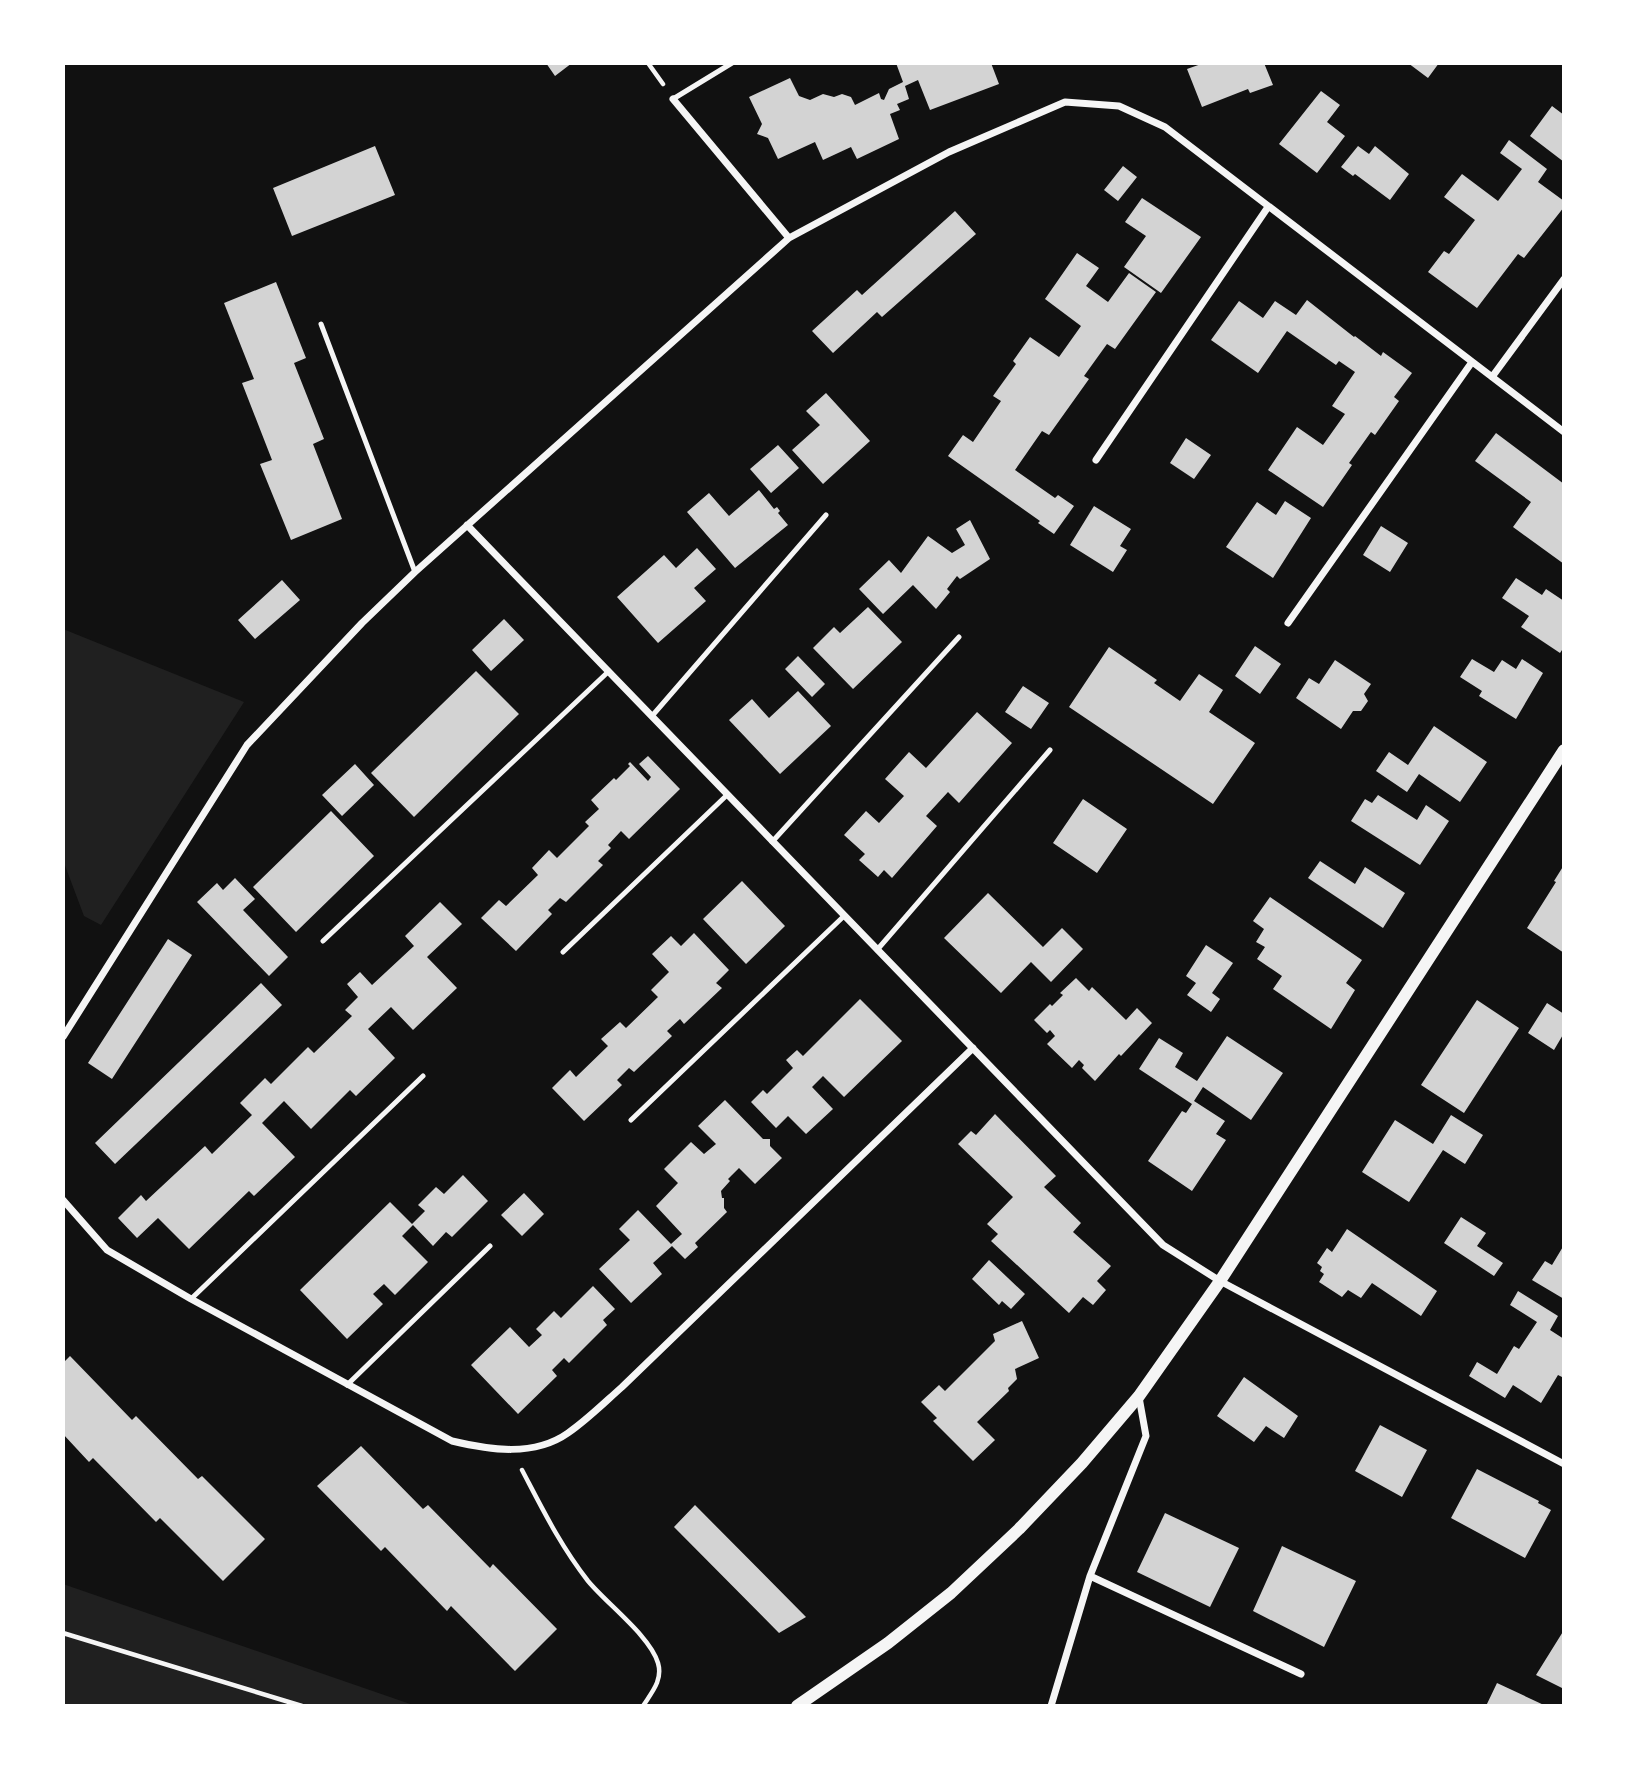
<svg xmlns="http://www.w3.org/2000/svg" width="1627" height="1769" viewBox="0 0 1627 1769" font-family="'Varela Round',sans-serif">
  <style>
    .green { fill: #202020 }
    .building { fill: #d3d3d3 }
    .lines { fill: none; stroke-linecap: round; stroke-linejoin: round }
    .path { stroke: #f5f5f5; stroke-width: 4.5 }
    .service { stroke: #f5f5f5; stroke-width: 5 }
    .minor { stroke: #f5f5f5; stroke-width: 7 }
    .tertiary { stroke: #f5f5f5; stroke-width: 12 }
  </style>
  <rect width="100%" height="100%" fill="#111"/>
  <path class="green" d="M63 629 244 702 101 925 84 916 63 860Z
    M63 1584 416 1706H63Z"/>
  <path class="building" d="M546 63H572L555 76Z
    M896 63H991L999 84 930 110 918 80 905 86 909 99 897 104 900 110 890 114 899 139 857 159 851 147 823 160 815 142 778 159 768 138 757 134 762 124 749 97 790 78 799 96 810 100 823 94 834 97 842 94 851 97 855 105 879 93 881 99 884 100 889 89 903 82Z
    M1204 63H1264L1273 85 1250 93 1248 89 1202 107 1187 69Z
    M1408 63H1439L1428 78Z
    M1321 91 1340 105 1327 122 1345 136 1317 173 1279 144Z
    M1552 106 1564 115V162L1530 136Z
    M1509 140 1547 169 1538 182 1564 201V207L1524 258 1518 254 1477 308 1428 272 1444 251 1449 254 1475 220 1444 197 1462 174 1498 201 1522 169 1500 153Z
    M375 146 395 195 292 236 273 188Z
    M1358 146 1369 154 1375 146 1409 174 1390 200 1355 174 1353 176 1341 167Z
    M1123 166 1137 177 1118 201 1104 190Z
    M1142 198 1201 237 1161 293 1124 267 1146 236 1125 222Z
    M955 211 976 234 882 317 877 312 833 353 812 331 857 290 862 295Z
    M1077 253 1099 268 1086 286 1108 302 1129 273 1156 292 1115 349 1107 344 1084 376 1089 379 1049 435 1042 431 1015 470 1055 498 1058 495 1074 506 1054 534 1038 523 1040 521 948 456 963 435 973 442 1001 401 993 396 1016 364 1013 361 1030 337 1059 357 1081 326 1045 299Z
    M276 282 306 358 294 363 324 439 313 444 342 519 291 540 260 464 272 460 242 383 254 379 224 303Z
    M1307 300 1354 337 1355 336 1381 356 1383 352 1412 373 1394 397 1399 401 1375 435 1371 432 1349 463 1352 465 1323 507 1268 470 1297 427 1323 445 1345 414 1332 406 1355 372 1339 361 1336 365 1287 331 1258 373 1211 340 1239 301 1263 318 1275 301 1296 315Z
    M826 393 870 441 823 484 792 450 820 425 806 411Z
    M1496 433 1564 484V564L1513 527 1531 502 1475 461Z
    M1186 438 1211 455 1194 479 1170 463Z
    M778 445 799 468 771 493 750 469Z
    M759 490 774 509 777 507 780 511 778 513 788 525 735 568 687 512 709 493 729 516Z
    M1285 501 1311 518 1273 578 1226 547 1257 502 1276 515Z
    M1094 506 1131 529 1120 546 1127 550 1113 572 1070 545Z
    M970 520 990 559 960 579 957 576 947 589 950 592 936 609 913 585 883 614 859 589 889 560 901 573 928 536 952 553 965 545 956 529Z
    M1381 526 1408 543 1390 572 1363 555Z
    M697 548 716 569 694 588 706 601 658 643 617 597 664 555 676 568Z
    M1516 578 1542 595 1546 589 1564 601V647L1560 653 1521 627 1529 616 1502 598Z
    M282 580 300 600 255 639 238 620Z
    M868 607 902 642 853 689 813 648 834 627 840 633Z
    M504 619 524 640 491 671 472 650Z
    M1255 646 1281 664 1260 694 1235 676Z
    M1109 647 1157 680 1154 683 1180 701 1199 674 1223 690 1209 712 1255 743 1213 804 1069 707Z
    M798 656 825 684 812 697 785 669Z
    M1472 659 1494 672 1502 660 1516 669 1522 659 1543 673 1516 719 1479 696 1482 691 1460 677Z
    M1335 660 1371 684 1364 694 1368 701 1361 711H1353L1341 729 1296 698 1309 678 1319 684Z
    M476 671 519 714 414 817 371 773Z
    M1023 686 1049 703 1031 729 1005 712Z
    M798 691 831 726 780 774 729 720 752 699 769 718Z
    M977 712 1012 743 959 803 948 792 926 816 937 826 892 878 884 870 878 877 859 860 865 854 844 835 866 811 879 823 904 796 885 779 909 752 926 768Z
    M1434 726 1487 762 1460 802 1419 774 1407 792 1376 771 1389 752 1408 765Z
    M648 756 680 789 629 839 621 831 608 845 611 848 598 861 603 865 566 902 560 898 548 910 552 914 516 951 481 918 499 900 506 906 538 875 532 868 549 850 557 858 589 826 585 822 599 809 591 800 614 778 616 780 630 766 628 764 630 762 648 781 651 777 639 764Z
    M355 764 374 785 342 816 322 795Z
    M1378 795 1417 820 1426 805 1449 821 1420 865 1351 821 1365 799 1372 803Z
    M1083 799 1127 829 1097 873 1053 843Z
    M331 811 374 856 296 932 253 887Z
    M1320 861 1355 884 1365 867 1405 893 1383 928 1308 878Z
    M1564 865V953L1527 928 1556 882 1554 881Z
    M235 878 255 899 243 910 288 957 269 976 197 902 217 883 223 890Z
    M742 881 785 926 746 964 703 919Z
    M988 893 1043 947 1062 928 1083 949 1051 982 1031 962 1001 993 944 938Z
    M1270 897 1362 960 1346 983 1355 990 1331 1029 1273 989 1282 976 1257 959 1265 947 1256 942 1264 929 1253 921Z
    M440 902 462 924 427 957 457 988 413 1030 391 1007 368 1029 395 1058 356 1096 350 1090 311 1129 284 1101 262 1123 295 1157 254 1196 249 1191 189 1249 158 1218 137 1238 118 1218 141 1195 146 1201 205 1146 212 1154 252 1115 240 1103 265 1078 271 1084 308 1047 314 1053 352 1016 345 1010 358 997 347 984 360 972 372 985 414 946 405 936Z
    M694 933 729 970 716 983 722 988 684 1024 680 1019 667 1031 672 1036 634 1072 629 1068 617 1080 622 1085 584 1121 552 1088 570 1070 576 1077 608 1046 601 1039 620 1022 626 1028 658 997 651 990 669 972 652 954 671 936 681 946Z
    M168 939 192 955 112 1079 88 1063Z
    M1206 945 1233 963 1212 993 1220 999 1211 1012 1187 995 1196 983 1186 976Z
    M1076 978 1089 991 1092 987 1126 1020 1137 1008 1152 1023 1121 1056 1119 1054 1095 1081 1082 1068 1084 1065 1079 1060 1072 1068 1047 1044 1055 1036 1050 1030 1047 1033 1034 1020 1050 1004 1052 1006 1063 995 1060 993Z
    M261 983 282 1005 115 1164 95 1143Z
    M860 999 902 1041 844 1097 823 1076 812 1087 833 1109 806 1134 788 1116 776 1128 751 1102 763 1090 767 1094 793 1068 786 1060 797 1050 803 1056Z
    M1477 1000 1519 1028 1464 1113 1421 1085Z
    M1547 1003 1564 1014V1033L1554 1050 1528 1033Z
    M1227 1036 1283 1073 1251 1120 1203 1087 1194 1101 1225 1121 1216 1134 1226 1140 1192 1191 1148 1161 1182 1111 1186 1113 1192 1104 1139 1069 1159 1038 1183 1053 1175 1067 1197 1081Z
    M725 1100 763 1139H770V1146L782 1158 755 1184 739 1168 728 1179 730 1181 721 1191 722 1198H724V1208L727 1212 695 1243 698 1247 685 1259 672 1246 653 1263 662 1274 631 1303 599 1269 630 1240 619 1229 638 1210 671 1244 682 1234 656 1206 678 1183 664 1169 691 1142 704 1154 716 1144 698 1126Z
    M995 1114 1056 1176 1044 1187 1081 1223 1073 1232 1111 1266 1097 1281 1106 1290 1093 1305 1083 1297 1069 1313 991 1241 998 1234 987 1224 1013 1197 958 1144 971 1131 976 1135Z
    M1451 1115 1483 1135 1465 1164 1443 1150 1409 1202 1362 1172 1395 1120 1433 1144Z
    M463 1175 488 1201 452 1237 446 1232 433 1246 413 1225 402 1236 428 1262 395 1295 384 1284 373 1294 383 1304 347 1339 300 1290 390 1202 412 1224 425 1211 418 1205 436 1187 444 1194Z
    M524 1193 544 1214 522 1236 501 1215Z
    M1461 1217 1486 1233 1477 1246 1503 1263 1494 1276 1444 1243Z
    M1347 1229 1437 1291 1421 1316 1372 1283 1361 1298 1348 1290 1342 1297 1319 1282 1324 1274 1320 1271 1322 1267 1317 1263 1327 1248 1332 1252Z
    M1564 1245V1299L1532 1280 1545 1261 1552 1265Z
    M989 1260 1025 1294 1011 1309 1002 1301 999 1305 972 1279Z
    M593 1286 615 1309 603 1320 607 1325 569 1363 564 1358 552 1370 557 1376 518 1414 471 1365 510 1327 529 1347 542 1335 536 1329 554 1311 561 1318Z
    M1518 1291 1558 1316 1550 1330 1564 1339V1378L1558 1375 1541 1403 1513 1385 1505 1398 1469 1376 1477 1362 1497 1374 1514 1346 1519 1349 1537 1322 1510 1305Z
    M1022 1321 1039 1358 1015 1369 1017 1379 1008 1388 1009 1391 977 1422 995 1440 973 1461 933 1421 937 1418 921 1402 939 1385 945 1391 995 1341 993 1334Z
    M70 1356 132 1420 136 1416 198 1479 202 1476 265 1539 223 1581 160 1518 156 1522 93 1458 89 1462 63 1434V1363Z
    M1244 1377 1298 1416 1284 1438 1266 1426 1254 1442 1217 1416Z
    M1380 1425 1427 1450 1402 1497 1355 1471Z
    M361 1446 423 1509 428 1505 490 1568 493 1564 557 1629 515 1671 451 1606 447 1611 385 1547 381 1551 317 1486Z
    M1477 1469 1539 1501 1538 1503 1551 1510 1525 1558 1451 1518Z
    M695 1505 806 1617 779 1633 674 1527Z
    M1165 1513 1239 1548 1210 1607 1137 1572Z
    M1282 1546 1356 1581 1324 1647 1253 1611Z
    M1564 1630V1689L1536 1675Z
    M1497 1683 1546 1706H1486Z"/>
  <g class="lines">
    <path class="path" d="M648 63 663 84
      M522 1470C543 1510 560 1545 588 1581 607 1604 650 1636 658 1663 663 1680 652 1692 643 1706
      M63 1633 302 1706"/>
    <path class="service" d="M673 99 732 63
      M321 324 415 572
      M652 716 826 515
      M772 842 959 637
      M323 941 609 671
      M877 950 1050 750
      M563 952 727 795
      M631 1120 844 916
      M191 1299 423 1076
      M347 1385 490 1246"/>
    <path class="minor" d="M673 99 789 238
      M1492 377 1564 279
      M1096 460 1268 207
      M467 525 1163 1245 1220 1281 1564 1464
      M1288 623 1472 362
      M63 1037 247 745 362 623 415 572 789 238 949 152 1065 102 1119 106 1165 127 1564 432
      M63 1200 107 1250 191 1299 452 1441C490 1450 534 1457 568 1433 587 1420 605 1402 622 1387L973 1048
      M1090 1576 1301 1674
      M1051 1706 1090 1576 1146 1436 1139 1397"/>
    <path class="tertiary" d="M797 1706 888 1643 951 1593 1019 1529 1082 1463 1139 1396 1220 1281 1564 750"/>
  </g>
  <rect width="1627" height="1769" fill="none" stroke="#ffffff" stroke-width="130"/>
</svg>
